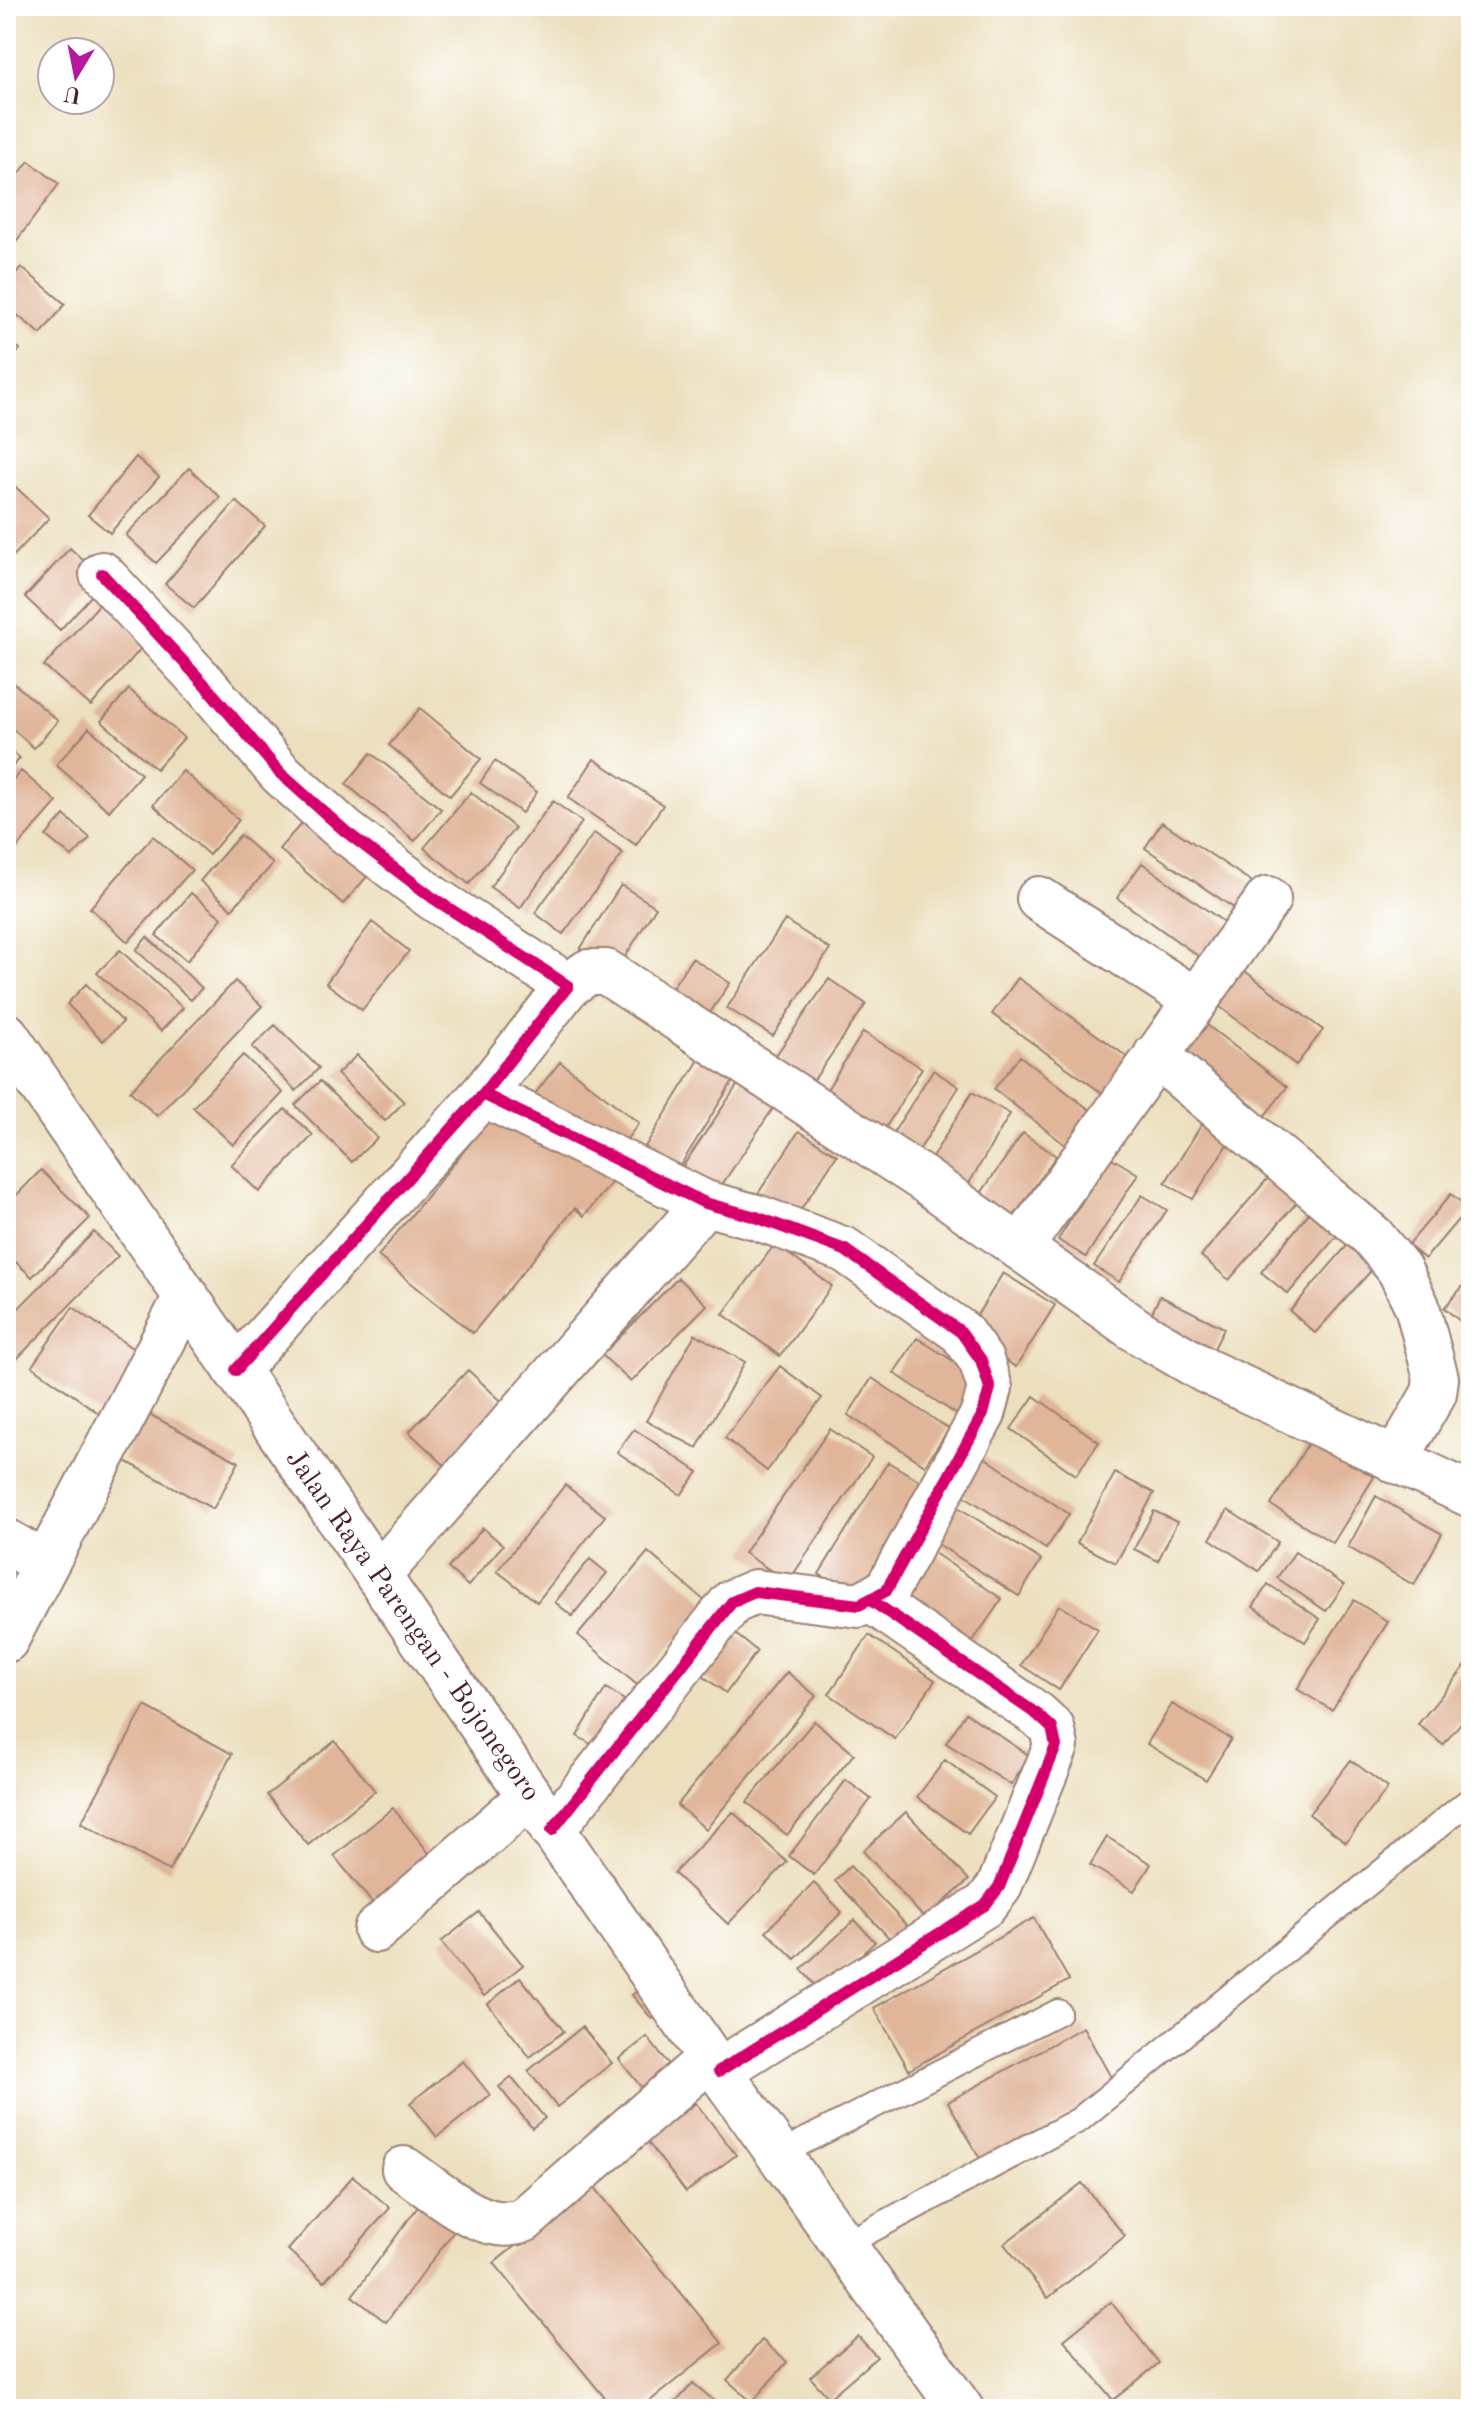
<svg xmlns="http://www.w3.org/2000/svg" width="1477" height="2415" viewBox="0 0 1477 2415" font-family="'Old Standard TT',serif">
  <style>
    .building { fill: #e0b599 }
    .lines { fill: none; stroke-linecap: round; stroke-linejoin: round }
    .service-casing { stroke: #9b7f74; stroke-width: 28 }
    .minor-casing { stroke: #9b7f74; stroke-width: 48 }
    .primary-casing { stroke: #9b7f74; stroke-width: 48 }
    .service { stroke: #fff; stroke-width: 24 }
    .minor { stroke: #fff; stroke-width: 44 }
    .primary { stroke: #fff; stroke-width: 44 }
    .cycleway-casing { stroke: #fff; stroke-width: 17 }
    .cycleway { stroke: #d6006c; stroke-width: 12 }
    .labels { text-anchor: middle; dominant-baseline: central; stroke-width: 8; stroke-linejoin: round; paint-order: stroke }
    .street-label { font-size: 28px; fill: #4a1f2b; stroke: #fff }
  </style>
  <rect width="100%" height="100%" fill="#fff"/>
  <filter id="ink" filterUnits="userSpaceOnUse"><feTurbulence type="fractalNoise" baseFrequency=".0125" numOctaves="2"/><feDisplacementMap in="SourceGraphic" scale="16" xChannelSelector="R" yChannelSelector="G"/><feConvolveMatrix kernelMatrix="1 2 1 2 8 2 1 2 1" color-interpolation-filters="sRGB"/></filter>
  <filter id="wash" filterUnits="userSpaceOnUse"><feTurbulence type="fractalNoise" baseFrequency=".006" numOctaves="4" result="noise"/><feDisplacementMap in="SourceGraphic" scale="32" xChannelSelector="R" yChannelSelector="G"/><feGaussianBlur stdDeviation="1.8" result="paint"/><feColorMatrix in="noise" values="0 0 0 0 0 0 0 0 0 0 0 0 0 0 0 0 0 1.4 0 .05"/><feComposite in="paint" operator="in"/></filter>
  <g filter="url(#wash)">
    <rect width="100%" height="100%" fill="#ecdfbd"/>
    <g id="blocks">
      <path class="building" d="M29 161 59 184 6 255V191Z
        M21 267 65 304 41 334 6 306V285Z
        M6 339 20 349 6 367Z
        M136 457 159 477 110 533 88 515Z
        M189 468 220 497 156 563 126 535Z
        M6 478 49 518 6 564Z
        M236 501 265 526 194 608 165 584Z
        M70 548 105 581 60 630 25 597Z
        M105 598 150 638 91 706 44 666Z
        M9 679 58 721 34 748 6 723V682Z
        M129 689 184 738 156 769 101 721Z
        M420 708 481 759 450 796 389 745Z
        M89 728 141 774 109 811 56 765Z
        M6 746 20 758 6 774Z
        M371 753 441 809 415 841 346 784Z
        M594 759 663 805 636 845 568 798Z
        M495 761 537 792 522 813 480 783Z
        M21 771 57 802 6 860V787Z
        M183 771 239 820 209 855 153 805Z
        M471 792 515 828 469 884 424 848Z
        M553 801 582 822 520 908 490 887Z
        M64 815 90 838 72 857 46 836Z
        M308 816 372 871 343 904 279 849Z
        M1162 822 1264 890 1246 916 1145 848Z
        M594 833 623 853 563 934 535 913Z
        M240 835 273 864 232 909 200 881Z
        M153 836 192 870 128 942 90 908Z
        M1142 863 1240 934 1215 968 1117 898Z
        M621 885 656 907 613 976 577 954Z
        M191 893 222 918 187 961 156 935Z
        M785 920 830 949 773 1036 727 1008Z
        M372 922 409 951 362 1010 326 983Z
        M147 937 202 988 191 1000 136 950Z
        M120 950 183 1008 161 1031 97 973Z
        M692 958 730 983 703 1023 665 998Z
        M1242 969 1323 1030 1296 1065 1215 1003Z
        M1018 978 1137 1064 1112 1100 992 1014Z
        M829 979 866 1004 811 1084 774 1058Z
        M235 981 262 1006 157 1116 130 1091Z
        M86 984 123 1022 103 1041 67 1004Z
        M275 1025 319 1068 296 1091 252 1047Z
        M1207 1025 1287 1087 1263 1118 1183 1056Z
        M863 1032 922 1068 883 1132 823 1096Z
        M243 1055 283 1093 233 1145 193 1107Z
        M357 1055 404 1102 385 1121 337 1074Z
        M702 1055 736 1076 672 1179 638 1158Z
        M1020 1056 1095 1114 1068 1147 994 1089Z
        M560 1062 639 1123 608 1164 619 1174 584 1216 575 1208 473 1333 378 1256 481 1130 471 1123 530 1100Z
        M749 1068 784 1092 713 1198 677 1175Z
        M933 1070 959 1087 897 1185 871 1168Z
        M320 1081 377 1138 352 1162 295 1105Z
        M972 1092 1010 1114 955 1207 916 1184Z
        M285 1109 313 1135 259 1192 231 1165Z
        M1202 1124 1229 1141 1193 1199 1165 1183Z
        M799 1131 837 1155 783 1236 746 1212Z
        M1023 1133 1056 1156 1005 1229 972 1206Z
        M1110 1157 1138 1174 1086 1257 1058 1240Z
        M1276 1169 1305 1193 1229 1280 1201 1256Z
        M41 1170 90 1218 32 1277 6 1253V1206Z
        M1451 1194 1468 1208 1425 1259 1408 1245Z
        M1142 1195 1167 1210 1119 1282 1094 1266Z
        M1313 1208 1341 1231 1288 1294 1261 1272Z
        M94 1232 118 1256 8 1368 6 1321Z
        M1352 1240 1378 1263 1315 1333 1290 1311Z
        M775 1244 832 1286 780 1356 723 1314Z
        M1003 1273 1055 1305 1016 1367 965 1335Z
        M1471 1277V1330L1444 1308Z
        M678 1278 707 1305 631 1382 602 1355Z
        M1160 1296 1224 1328 1202 1374 1137 1343Z
        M73 1307 142 1355 100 1414 32 1366Z
        M695 1334 745 1362 697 1448 646 1421Z
        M917 1338 983 1380 959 1416 894 1373Z
        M780 1366 822 1398 767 1471 725 1438Z
        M468 1370 512 1411 453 1473 409 1432Z
        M872 1378 949 1429 925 1465 848 1415Z
        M1034 1396 1099 1442 1076 1475 1011 1429Z
        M147 1413 239 1462 213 1509 122 1459Z
        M634 1429 698 1472 681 1495 617 1452Z
        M830 1429 872 1457 788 1582 744 1553Z
        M1310 1440 1374 1477 1333 1543 1271 1505Z
        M984 1457 1069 1514 1046 1549 960 1493Z
        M888 1462 927 1485 858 1598 819 1574Z
        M1115 1473 1154 1493 1116 1563 1077 1543Z
        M565 1485 605 1516 537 1602 497 1571Z
        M1376 1496 1442 1534 1414 1585 1348 1547Z
        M953 1504 1041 1560 1019 1596 930 1539Z
        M1228 1510 1278 1542 1259 1571 1210 1539Z
        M1154 1511 1177 1522 1158 1561 1134 1549Z
        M483 1528 503 1545 468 1586 448 1568Z
        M921 1544 1002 1599 961 1658 880 1603Z
        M648 1552 707 1603 637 1685 578 1635Z
        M1295 1552 1344 1585 1326 1611 1277 1578Z
        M590 1559 607 1573 572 1616 555 1602Z
        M1268 1584 1320 1619 1305 1642 1253 1607Z
        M1354 1600 1388 1622 1332 1710 1297 1689Z
        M1059 1605 1098 1629 1059 1690 1021 1665Z
        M725 1626 757 1651 726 1693 692 1668Z
        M869 1635 935 1680 895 1739 829 1694Z
        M1471 1659V1710L1443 1745 1418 1724Z
        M787 1672 816 1696 706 1829 677 1805Z
        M606 1688 624 1700 596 1747 577 1736Z
        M1172 1704 1231 1739 1206 1780 1147 1744Z
        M145 1706 232 1754 169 1871 81 1823Z
        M966 1713 1030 1756 1011 1785 946 1743Z
        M814 1721 854 1754 787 1835 747 1802Z
        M335 1741 375 1791 308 1845 267 1795Z
        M945 1760 995 1797 968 1834 917 1797Z
        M1351 1760 1388 1788 1346 1842 1309 1814Z
        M846 1780 871 1799 814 1875 789 1856Z
        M393 1808 437 1863 378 1910 334 1856Z
        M733 1812 787 1862 728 1924 674 1873Z
        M906 1812 969 1880 925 1919 863 1851Z
        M1107 1837 1151 1864 1134 1891 1090 1865Z
        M850 1866 911 1930 895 1944 835 1881Z
        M814 1883 842 1912 795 1959 766 1931Z
        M479 1912 523 1965 484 1996 441 1942Z
        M1034 1918 1069 1980 909 2070 874 2008Z
        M855 1920 875 1942 821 1992 801 1969Z
        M520 1977 564 2031 530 2057 488 2004Z
        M643 1987 662 2011 652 2019 632 1995Z
        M582 2027 612 2063 557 2107 528 2071Z
        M1083 2027 1117 2088 983 2164 948 2102Z
        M647 2037 685 2085 657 2107 619 2059Z
        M463 2061 490 2095 437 2137 410 2103Z
        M511 2077 545 2118 532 2128 499 2087Z
        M696 2103 736 2155 686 2192 647 2141Z
        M353 2176 390 2208 324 2282 288 2250Z
        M1082 2183 1125 2236 1048 2298 1004 2244Z
        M592 2184 722 2343 640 2409H614L494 2263Z
        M426 2196 461 2222 386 2322 352 2296Z
        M1111 2302 1159 2363 1113 2400 1064 2340Z
        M858 2336 877 2357 829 2398 810 2377Z
        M762 2340 787 2362 752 2402 727 2380Z
        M693 2383 724 2409H670Z"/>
    </g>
  </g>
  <g filter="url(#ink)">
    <use href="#blocks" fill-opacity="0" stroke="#9b7f74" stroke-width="2"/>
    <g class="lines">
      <defs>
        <path id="service" d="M779 2154 1058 2012
          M843 2245 1079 2120 1471 1799"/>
        <path id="minor" d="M102 574 206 686 280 773 345 831 433 898 568 986 483 1094 236 1370
          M1039 899 1195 1000
          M568 986 588 972H606L923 1179 1139 1332 1206 1371 1471 1495
          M1156 1055 1372 1236 1399 1269 1417 1306 1436 1378 1434 1393 1395 1461
          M483 1094 705 1203 756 1217 845 1250 961 1332 981 1360 990 1388 983 1414 886 1591 859 1605 755 1592 732 1602 552 1830
          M1020 1248 1268 899
          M6 1541 45 1564
          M378 1576 705 1203
          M6 1640 186 1297
          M376 1930 530 1796
          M719 2071 985 1905 999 1887 1056 1746 1052 1728 1038 1715 872 1601
          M404 2169C436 2190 484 2237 524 2220L710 2058"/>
        <path id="primary" d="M6 1035 710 2058 961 2409"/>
      </defs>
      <use href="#service" class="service-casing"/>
      <use href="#minor" class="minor-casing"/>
      <use href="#primary" class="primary-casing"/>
      <use href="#service" class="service"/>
      <use href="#minor" class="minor"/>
      <use href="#primary" class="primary"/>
      <defs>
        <path id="cycleway" d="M102 574 206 686 280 773 345 831 433 898 568 986 483 1094 236 1370
          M483 1094 705 1203 756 1217 845 1250 961 1332 981 1360 990 1388 983 1414 886 1591 859 1605 755 1592 732 1602 552 1830
          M719 2071 985 1905 999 1887 1056 1746 1052 1728 1038 1715 872 1601"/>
      </defs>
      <use href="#cycleway" class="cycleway-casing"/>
      <use href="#cycleway" class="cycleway"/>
    </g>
  </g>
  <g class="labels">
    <g class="street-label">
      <text transform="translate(412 1626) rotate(55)">Jalan Raya Parengan - Bojonegoro</text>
    </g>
  </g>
  <rect width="1477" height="2415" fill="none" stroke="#fff" stroke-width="32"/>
  <g transform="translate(76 76) rotate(190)"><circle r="38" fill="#ffffff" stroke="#b7a5aa" stroke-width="2"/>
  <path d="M0-6L14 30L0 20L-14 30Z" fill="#b5179e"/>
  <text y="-12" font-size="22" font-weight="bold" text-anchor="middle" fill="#4a1f2b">U</text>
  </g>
</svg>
